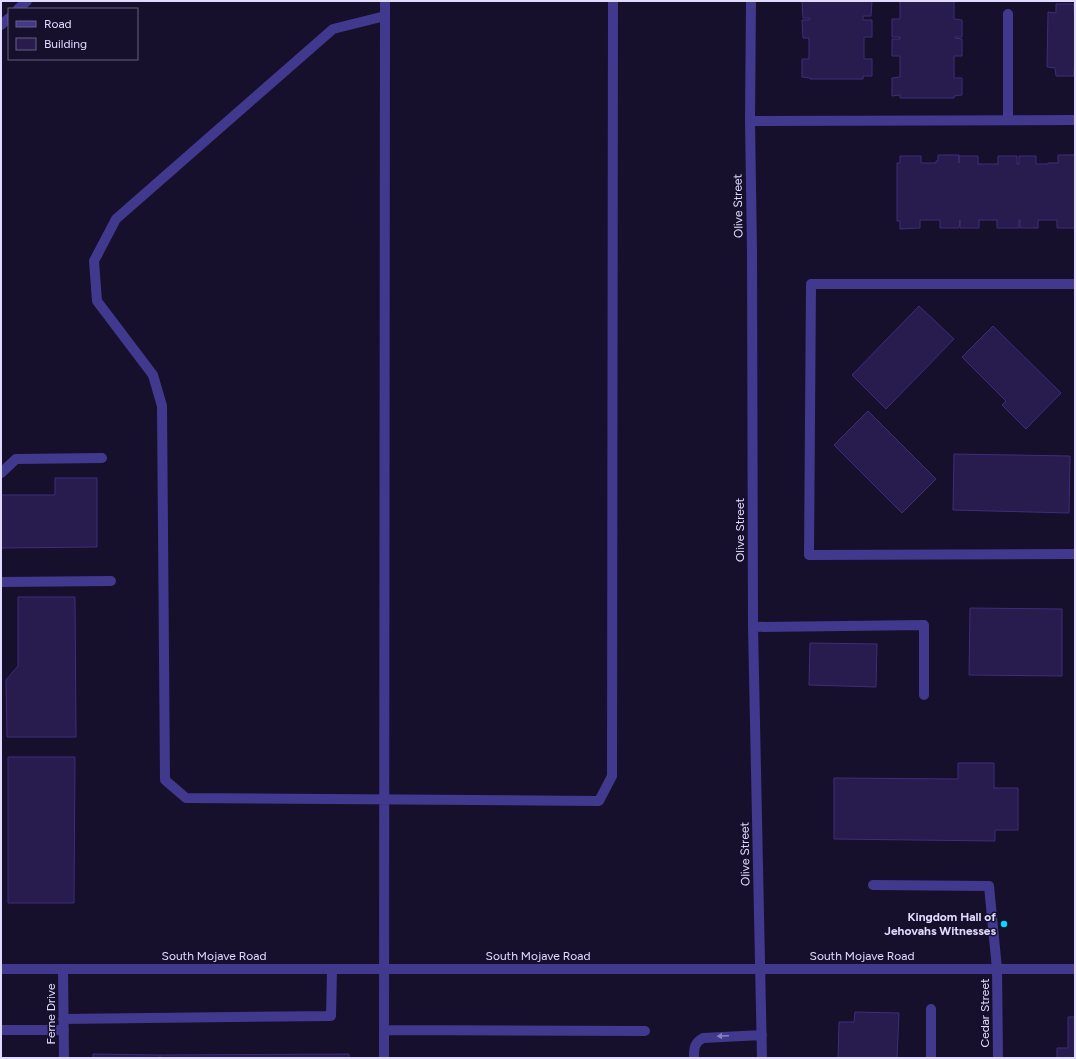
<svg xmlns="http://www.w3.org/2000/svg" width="1076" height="1059" viewBox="0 0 1076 1059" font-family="Figtree,sans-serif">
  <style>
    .building { fill: #281b4e; stroke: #402c7b }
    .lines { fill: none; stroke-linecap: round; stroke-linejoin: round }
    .minor { stroke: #41398d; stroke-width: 10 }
    .oneway { fill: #8982c0 }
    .poi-dot { fill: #07d8ff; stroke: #16102c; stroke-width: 1.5 }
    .labels { text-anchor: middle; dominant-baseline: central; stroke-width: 3; stroke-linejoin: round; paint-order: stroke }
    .street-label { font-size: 12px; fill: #e1dbff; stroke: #16102c }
    .poi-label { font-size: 12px; font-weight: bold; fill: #e1dbff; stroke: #16102c; text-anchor: end }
  </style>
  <rect width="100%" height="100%" fill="#16102c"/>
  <path class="building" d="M802 1H872L871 16H863V20H872V37H864V59H872V76H863V79H810V78L802 77V59H809V38H803L802 20H809L810 18H803Z
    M900 1H954V19L962 20V37H955V38L962 39V56H954V78H962V95L954 96V98H900V95L892 96V78L900 77V56H892V39H900V37H892V19H900Z
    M1056 4H1074V13H1075V68H1074V76H1056L1055 68 1047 67 1048 12 1056 13Z
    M938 155H959V163V156H978V164H998V156H1017V164H1019V156H1036V164H1048V163H1058V155H1075V228H1057V220H1038V228H1020V220H1019V228H997V220H979V228H960V220L959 228H940V220H920V228L900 229V221H897V163H900V156H921V163H936V161H938Z
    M919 306 954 339 886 409 852 375Z
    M993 326 1061 393 1026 429 1002 405 1006 401 962 357Z
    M868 411 936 479 902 513 834 445Z
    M954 454 1070 456 1069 513 953 510Z
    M55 478H97V547L1 548V495H55Z
    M18 597H75L76 737H7L6 680 18 666Z
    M970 608 1062 609V676L969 675Z
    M810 643 877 644 876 687 809 685Z
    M8 757H75L74 903H8Z
    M958 763H994V788H1018V830H995V841L834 839V778L958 779Z
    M855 1012 899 1013 897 1058H838L839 1022H854Z
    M1068 1017H1075V1058H1057V1048H1068Z
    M93 1054 160 1055V1058H93Z
    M349 1054V1058H160V1055Z"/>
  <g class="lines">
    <path class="minor" d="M751 1 750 121 752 251 753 627 762 1058
      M18 9 27 1
      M385 16 333 29 116 219 94 261 97 301 153 375 162 406 165 780 186 798 599 801 612 776 613 1
      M1 25 9 18
      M1008 120V14
      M750 121 1075 120
      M1075 284H811L809 555 1075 554
      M1 473 16 459 102 458
      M1 582 111 581
      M753 627 924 625V695
      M873 885 989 886 997 969 998 1058
      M1 969H1075
      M63 969 64 1058
      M931 1009V1058
      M63 1019 331 1016 332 969
      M1 1030H64
      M384 1030 645 1031
      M384 1058 385 1
      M694 1058C694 1048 694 1043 703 1038L762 1035"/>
  </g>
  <defs><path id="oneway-solid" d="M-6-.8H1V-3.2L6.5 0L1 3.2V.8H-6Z"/></defs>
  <use class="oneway" href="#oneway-solid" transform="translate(723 1036) rotate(178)"/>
  <circle class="poi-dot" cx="1004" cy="924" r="4"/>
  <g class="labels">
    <g class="street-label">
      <text transform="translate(738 206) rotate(-91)">Olive Street</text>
      <text transform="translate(740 530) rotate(-90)">Olive Street</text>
      <text transform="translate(745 854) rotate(-91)">Olive Street</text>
      <text x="214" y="956">South Mojave Road</text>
      <text x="538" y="956">South Mojave Road</text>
      <text x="862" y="956">South Mojave Road</text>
      <text transform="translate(985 1013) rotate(-90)">Cedar Street</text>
      <text transform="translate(51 1014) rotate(-90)">Ferne Drive</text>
    </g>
    <g class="poi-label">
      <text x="996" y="917">Kingdom Hall of<tspan x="996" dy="14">Jehovahs Witnesses</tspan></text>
    </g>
  </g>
  <rect width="1076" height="1059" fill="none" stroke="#e1dbff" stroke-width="4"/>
  <rect x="8" y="8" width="130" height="52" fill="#16102c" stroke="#676180"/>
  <rect x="16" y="21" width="20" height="6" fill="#41398d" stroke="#676180"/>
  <text x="44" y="28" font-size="12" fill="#e1dbff">Road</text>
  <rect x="16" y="38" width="20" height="12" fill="#281b4e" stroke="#676180"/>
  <text x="44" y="48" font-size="12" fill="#e1dbff">Building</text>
</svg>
